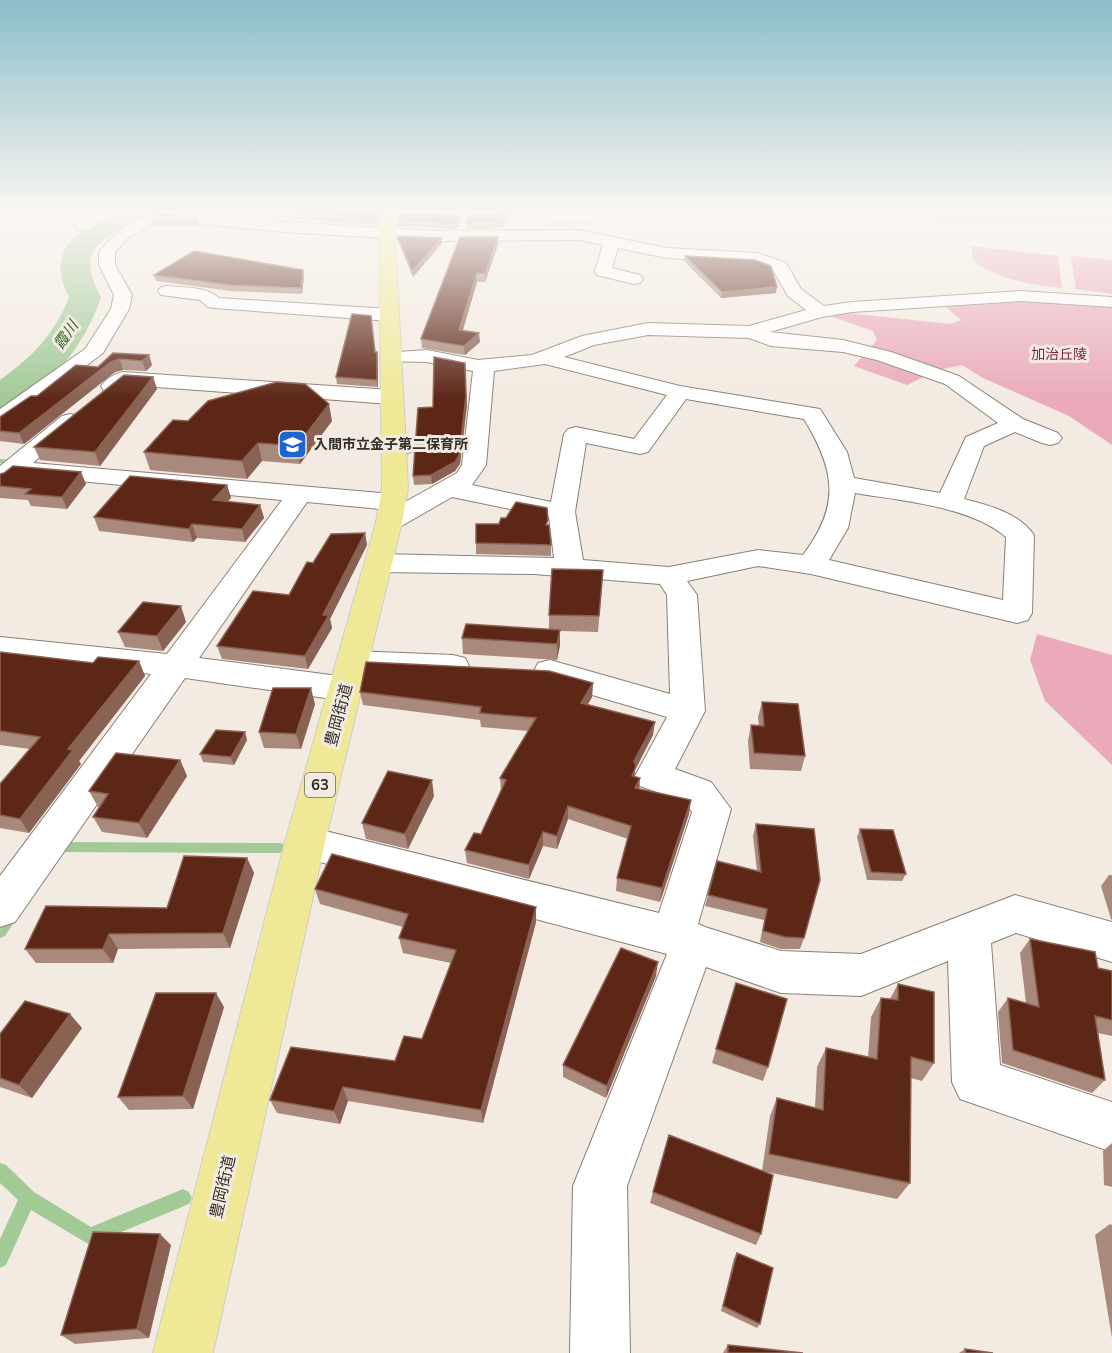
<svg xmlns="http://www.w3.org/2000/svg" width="1112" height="1353" viewBox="0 0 1112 1353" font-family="'Nunito Sans','Noto Sans JP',sans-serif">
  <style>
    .green { fill: #eaaaba }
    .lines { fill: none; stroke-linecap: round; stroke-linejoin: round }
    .stream { fill: #a1ca97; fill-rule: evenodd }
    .river { fill: #a1ca97; fill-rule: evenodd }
    .minor-casing { stroke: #888077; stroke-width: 2 }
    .major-casing { stroke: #cecdcc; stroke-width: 2 }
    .minor { fill: #fff; fill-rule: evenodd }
    .major { fill: #efe997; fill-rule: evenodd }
    .wall { fill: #a8897c }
    .shaded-wall { fill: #8a6254 }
    .building { fill: #5d2718; stroke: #8a6254; stroke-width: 1.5 }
    .labels { text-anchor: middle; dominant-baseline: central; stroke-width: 6; stroke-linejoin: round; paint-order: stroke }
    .far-park-label { font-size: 14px; fill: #7a2a46; stroke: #f3ebe1 }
    .far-poi-label { font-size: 14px; font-weight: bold; fill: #322f2b; stroke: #f3ebe1; text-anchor: start }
    .far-water-label { font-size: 15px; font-style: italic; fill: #306522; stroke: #f3ebe1 }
    .shield { fill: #f3ebe1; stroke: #6c6762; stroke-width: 1.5 }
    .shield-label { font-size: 15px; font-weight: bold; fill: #322f2b }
    .street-label { font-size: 16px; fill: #322f2b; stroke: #f3ebe1 }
  </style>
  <rect width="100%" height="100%" fill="#f3ebe1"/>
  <path class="green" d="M931 210H1112V222L944 223Z
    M971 246 1058 256 1062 288C1027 284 1004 281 974 262Z
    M1071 256 1112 260V294L1076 289Z
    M1035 298 1112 305V445L1069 416 983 378 962 365 938 370 907 385 854 366 877 340 873 331 830 316 847 313 951 324 961 320 946 307Z
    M1037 634 1112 655V765L1045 701 1030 660Z"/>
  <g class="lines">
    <path class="stream" d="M425 443 432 445 397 459H391L390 457Z
      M0 459 18 461 22 463 18 465 0 463Z
      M58 842 279 843 283 844 285 848 283 852 279 853 58 852 54 851 52 847 54 843Z
      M11 910 16 912 18 916 5 936 0 938C0 927 0 915 11 910Z
      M0 1163 6 1165 34 1192 91 1227 183 1189 189 1192 192 1198 189 1204 90 1245 31 1210 6 1265 0 1268V1239L18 1200 0 1183Z"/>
    <path class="river" d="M118 210H149L145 215C106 239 72 246 101 297 87 341 47 397 0 409V380C32 357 55 334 69 297 44 247 79 232 118 210Z"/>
    <defs>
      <path id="minor" d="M104 210H121L88 230H78L75 227 78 224Z
        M155 210 285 222 436 231 579 230 667 248 758 253 786 263 801 289 824 306 852 302 1021 291 1112 297V307L1021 301 852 312 822 317 770 332 843 340 891 352 959 376 1023 419 1058 433 1062 438 1058 443 1050 445 1042 443 1015 432 984 446 964 499C988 505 1019 513 1034 535L1032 613 1028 620 1017 623 811 574 758 566 687 581 697 595 705 711 675 769 711 782 731 809 698 924 705 927 781 951 861 954 1015 895 1112 922V962L1016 933 991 943 1000 1065 1112 1102V1152L960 1099 952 1082 948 961 861 996 781 993 706 967 627 1186 630 1353H570L573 1186 667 954 305 858 291 853 285 842 291 831 305 826 659 913 692 812 685 802 640 786 635 776 667 717 538 679 534 671 538 663 550 660 670 694 667 595 660 584 534 574 379 572 369 569 365 563 369 557 379 554 554 558 549 517 452 497 398 528 389 530 380 528 376 522 380 516 391 510 307 502 199 658 346 677 358 681 363 689 358 697 346 701 185 678 15 922 0 927V876L151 674 0 657V637L167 654 282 500 36 477 27 475 24 471 9 483 0 486V466L62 416 70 414 78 416 81 421 33 463 392 494 401 496 405 502 457 473 462 465 473 371 427 362 383 361 380 357 383 353 427 350 478 360 532 355 582 336 648 323 749 326 806 310 788 296 773 270 755 263 667 258 618 248 612 268 640 275 643 279 640 283 634 284 597 275 595 271 603 245 579 240 436 241 285 232 159 220 128 238 115 252V265L132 295 129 309 103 353 8 424 0 426V409L85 349 111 309 114 295 99 265V251L118 232ZM648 335 749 338 771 346 843 352 877 360 945 384 998 423 966 437 940 493 854 478 847 452 820 409 680 386 564 357 594 345ZM545 364 667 395 634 439 576 427 568 429 564 434 551 502 472 485 486 465 494 371ZM686 399 804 419C835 470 841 505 803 555L758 550 669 567 583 560 575 512 586 443 640 454 648 452ZM855 493C902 501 970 506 1006 537L1003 600 829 560 848 528Z
        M383 210C400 209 489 206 497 215L490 219 390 214Z
        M632 210H670C660 221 577 221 557 222L550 218 557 214Z
        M167 286C185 288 205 286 219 298L389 309 396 311 398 315 396 319 389 321 214 308 208 307 200 300 161 295 158 291 161 287Z
        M123 372 391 390 399 392 402 397 399 402 391 404 128 385C119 391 114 393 104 391L101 386C107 378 114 374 123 372Z
        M353 651 453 655 465 658 469 666 465 674 453 677 353 673 342 670 337 662 342 654Z"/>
      <path id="major" d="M384 210H398L395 233 408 488 402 522 325 842 213 1353H153L285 842 376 522 382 488 379 233Z"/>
    </defs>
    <use href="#minor" class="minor-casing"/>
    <use href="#major" class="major-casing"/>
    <use href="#minor" class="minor"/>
    <use href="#major" class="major"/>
  </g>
  <path class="wall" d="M178 210H382L378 225Z
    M489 210H511L508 218 501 228 467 229 466 222 490 215 495 212 491 210Z
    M151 216 198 217 200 226H154Z
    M462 220 455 229 398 226V221Z
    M397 236 442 238V243L413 277 398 241Z
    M498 237V245L485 282H477L463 330 480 342 465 355 422 348 421 339Z
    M685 256 776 293 721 298 684 261Z
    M154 275 304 276 302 294 230 291 156 281Z
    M375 352 378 358V387L337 384 336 377Z
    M113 353 149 355 152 365 146 371 123 370 115 372 24 444 0 441V417L37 396 98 367Z
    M153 377 157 389 100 466 40 460 34 447Z
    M467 405 460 464 455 471 432 484 414 485 413 476Z
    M188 421H332L300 464 262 461 247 479 150 470 144 452Z
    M0 474 86 484 67 509 31 506 28 500 0 498Z
    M227 485 231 498 227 502 260 505 264 518 245 542 197 538 193 542 99 531 94 517Z
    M548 525 551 545V556L476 554V543Z
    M365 533 367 545 330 619 332 628 308 669 222 659 217 646 289 595 313 563Z
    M602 585 598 632 560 631V645L557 660 463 654 462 638 549 629V615Z
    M186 622 163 651 125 647 118 632Z
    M0 652 93 663 139 661 145 676 79 761 81 764 29 833 0 828V784L30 749 0 745Z
    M593 683 592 697 588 704 653 735 635 770V776L639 789 689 814 660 902 616 891 617 878 628 839 568 819 557 849 543 846 529 879 467 863 465 850 481 834 501 791 500 778 528 731 481 727 480 720 363 705 360 692Z
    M762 702 805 756 801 771 750 769 748 741 751 725 759 726 758 717Z
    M315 704 301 749 264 748 259 732Z
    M245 732 247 740 234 765 203 762 200 754Z
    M180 760 187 776 147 838 102 832 93 817 99 807H98L89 791Z
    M434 796 408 849 366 839 362 823Z
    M756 824 804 938 800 949H781L760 942 764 920 705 906 708 895 757 871 753 836Z
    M860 829 906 874 902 881 867 880 857 837Z
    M247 858 254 873 230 948 118 949 113 963H36L25 949 167 908Z
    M1109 875H1112V920L1111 919 1101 886Z
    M315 889 536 907V922L483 1123 348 1101 340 1124 277 1113 270 1100 395 1061 422 1039 451 963 403 953 399 938 403 927 320 904Z
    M1030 939 1098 968 1112 971V1036L1098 1033 1105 1080 1092 1093 1002 1063 998 1012 1008 998 1026 1003 1020 953Z
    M656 976 606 1098 563 1077V1065Z
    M736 983 768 1067 763 1081 712 1063Z
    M898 984 934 1063 922 1081 911 1078 910 1183 897 1199 762 1171 770 1116 777 1098 815 1108 817 1067 826 1048 868 1058 871 1017 881 998 890 999Z
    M224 1007 193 1109 129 1110 118 1097Z
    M82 1028 32 1098 0 1087V1034Z
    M1112 1143V1187L1104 1185 1103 1151Z
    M653 1192 761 1234 756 1245 650 1203Z
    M1110 1224 1112 1225V1338L1095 1235Z
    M171 1245 149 1338 75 1344 61 1335Z
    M737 1253 760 1324 757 1328 721 1311 734 1258Z
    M728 1345 803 1353H723Z
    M965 1349 993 1353H959Z"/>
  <path class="shaded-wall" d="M380 210H382L378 225V219Z
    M508 210H511L508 218 501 228V222Z
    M462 215V220L455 229 454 223Z
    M498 237V245L485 282V274Z
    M442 238V243L413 277 412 271Z
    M303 270 304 276 302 294 301 288Z
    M477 273V282L460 339 459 330Z
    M777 287 776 293 721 298 722 292Z
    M479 333 480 342 465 355 464 346Z
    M377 352 378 358V387L377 380Z
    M149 355 152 365 146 371 142 361Z
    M120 359 123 370 115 372 24 444 19 433 111 362Z
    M465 363 467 405 460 464 455 471 432 484 431 475Z
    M153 377 157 389 100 466 95 452Z
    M329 404 332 421 300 464 297 446Z
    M258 443 262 461 247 479 242 461Z
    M81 472 86 484 67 509 62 497Z
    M227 485 231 498 217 514 213 500Z
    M260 505 264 518 245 542 242 529Z
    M192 524 197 538 193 542 189 529Z
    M365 533 367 545 330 619 332 628 308 669 305 656 323 615Z
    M181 606 186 622 163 651 157 636Z
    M560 630V645L557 660V644Z
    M139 661 145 676 79 761 81 764 29 833 20 819 68 749Z
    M593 683 592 697 581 716V703Z
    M311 688 315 704 301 749 296 734Z
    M655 722 653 735 635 770 634 780 631 789 634 761Z
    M245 732 247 740 234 765 231 757Z
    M180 760 187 776 147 838 139 823Z
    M640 778 639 792 635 788Z
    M432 780 434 796 408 849 405 834Z
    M691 800 689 814 660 902 662 888Z
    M568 806V819L557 849V836Z
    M543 832V846L529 879V865Z
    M247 858 254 873 230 948 223 933Z
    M536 907V922L483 1123 481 1110Z
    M109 934 118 949 113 963 103 949Z
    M658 962 656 976 606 1098 607 1086Z
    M216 993 224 1007 193 1109 183 1096Z
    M70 1014 82 1028 32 1098 19 1085Z
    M343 1087 348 1101 340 1124 334 1111Z
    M160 1234 171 1245 149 1338 137 1329Z"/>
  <path class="building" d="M253 210H380L378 219Z
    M499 210H508L501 222H466L469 214 490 215Z
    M399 212 462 215 454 223 398 221Z
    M157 213 198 217 151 216Z
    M397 236 442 238 412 271Z
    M460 237H498L485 274 477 273 459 330 479 333 464 346 421 339Z
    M194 251 303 270 301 288 229 285 154 275Z
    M685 256 755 260 771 266 777 287 722 292Z
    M352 314 371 316 375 352H377V380L336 377Z
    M113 353 149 355 142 361 120 359 111 362 19 433 0 431V417L31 396H37L76 365 98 367Z
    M434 357 465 363 466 396 459 455 455 462 431 475 413 476 418 408 433 407Z
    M124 375 153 377 95 452 34 447Z
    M277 382 305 384 329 404 297 446 258 443 242 461 144 452 173 420 188 421 208 401Z
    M13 466 81 472 62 497 25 494 31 489 0 486V474L4 473Z
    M130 476 227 485 213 500 260 505 242 529 192 524 189 529 94 517Z
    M516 502 547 508 548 520 546 525H549L551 545 476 543V524H499L501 518H506Z
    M365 533 323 615H329L305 656 217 646 253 591 289 595 307 562 313 563 331 534Z
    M552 569 603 570 599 616 549 615Z
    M143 602 181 606 157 636 118 632Z
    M466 624 560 630 557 644 462 638Z
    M0 652 93 663 98 657 139 661 68 749 73 750 20 819 0 815V784L40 737 0 731Z
    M366 662 549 671 593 683 581 703 655 722 634 761 636 766 632 776 640 778 635 788 691 800 662 888 617 878 631 826 568 806 557 836 543 832 529 865 465 850 474 833 481 834 506 780 500 778 536 718 480 713 481 707 360 692Z
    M273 688H311L296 734 259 732Z
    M762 702 798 704 805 756 754 753 751 725 764 726Z
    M216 730 245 732 231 757 200 754Z
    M116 753 180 760 139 823 93 817 108 794 89 791Z
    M388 771 432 780 405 834 362 823Z
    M756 824 814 829 820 880 804 938 785 937 763 931 767 909 708 895 717 861 761 872Z
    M860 829 893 830 906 874 871 872Z
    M332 854 536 907 481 1110 343 1087 334 1111 270 1100 291 1047 395 1061 404 1036 422 1039 456 950 399 938 408 914 315 889Z
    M184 856 247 858 223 933 109 934 103 949H25L46 906 167 908Z
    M1030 939 1095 952 1098 968 1112 971V1020L1095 1016 1105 1080 1013 1050 1008 998 1039 1007Z
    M621 948 658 962 607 1086 563 1065Z
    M736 983 787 999 768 1067 716 1049Z
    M898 984 934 992V1063L911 1057 910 1183 769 1154 777 1098 823 1110 826 1048 877 1059 881 998 898 1000Z
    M156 993H216L183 1096 118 1097Z
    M25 1001 70 1014 19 1085 0 1078V1034Z
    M669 1135 773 1175 761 1234 653 1192Z
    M93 1232 160 1234 137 1329 61 1335Z
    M737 1253 773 1268 760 1324 723 1306Z
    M728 1345 803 1353H728Z
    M965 1349 993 1353H966Z"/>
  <linearGradient id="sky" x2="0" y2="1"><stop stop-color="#8bbdc8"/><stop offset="0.53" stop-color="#faf6f2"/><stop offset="1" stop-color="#faf6f2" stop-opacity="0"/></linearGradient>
  <rect width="1112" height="399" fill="url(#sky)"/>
  <defs>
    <symbol id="school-square" viewBox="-11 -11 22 22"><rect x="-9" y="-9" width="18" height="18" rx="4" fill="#1d65d0" stroke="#f3ebe1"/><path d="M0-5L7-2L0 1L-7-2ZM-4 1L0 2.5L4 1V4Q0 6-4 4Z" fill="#fff"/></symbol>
  </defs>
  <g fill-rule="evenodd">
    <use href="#school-square" x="276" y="428" width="33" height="33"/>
  </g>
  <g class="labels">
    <g class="far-park-label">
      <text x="1059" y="354">加治丘陵</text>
    </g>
    <g class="far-poi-label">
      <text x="314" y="444">入間市立金子第二保育所</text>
    </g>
    <g class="far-water-label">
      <text transform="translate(66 335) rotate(-55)">霞川</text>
    </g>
    <rect class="shield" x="305" y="773" width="30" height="24" rx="4.5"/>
    <g class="shield-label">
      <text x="320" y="785">63</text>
    </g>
    <g class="street-label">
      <text transform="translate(339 715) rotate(-75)">豊岡街道</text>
      <text transform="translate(223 1187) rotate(-77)">豊岡街道</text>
    </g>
  </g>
</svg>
